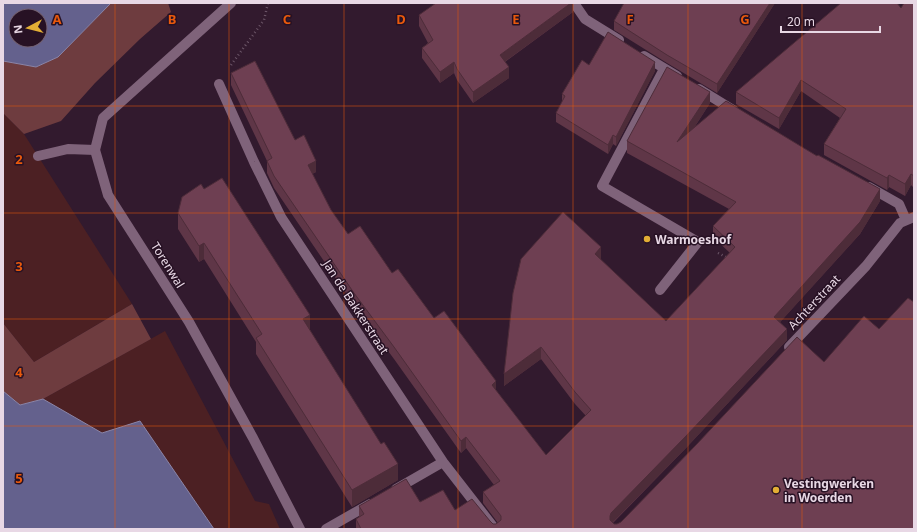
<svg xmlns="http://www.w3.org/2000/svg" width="917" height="532" viewBox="0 0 917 532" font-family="'Noto Sans',sans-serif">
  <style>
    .green { fill: #4c2023 }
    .forest { fill: #6e3c3f }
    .water { fill: #64618d; stroke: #8c85a7; fill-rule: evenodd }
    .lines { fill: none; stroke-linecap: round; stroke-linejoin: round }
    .path { stroke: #6d5769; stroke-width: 2.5; stroke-dasharray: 1 3; stroke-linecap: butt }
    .lane { stroke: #7f637a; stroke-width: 10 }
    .street { stroke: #7f637a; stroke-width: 10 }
    .secondary { stroke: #7f637a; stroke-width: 10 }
    .wall { fill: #5f3647 }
    .shaded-wall { fill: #4d2c39 }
    .building { fill: #6e3f52; stroke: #4d2c39 }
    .grid { fill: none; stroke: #e8590c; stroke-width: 1; stroke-opacity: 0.55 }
    .poi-dot { fill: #e3ae35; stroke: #271124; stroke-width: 1.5 }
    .labels { text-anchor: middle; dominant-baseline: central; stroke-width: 3; stroke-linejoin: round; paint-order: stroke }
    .poi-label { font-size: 12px; font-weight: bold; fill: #e8d8e5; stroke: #271124; text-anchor: start }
    .street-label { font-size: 12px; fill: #e8d8e5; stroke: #271124 }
    .grid-label { font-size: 13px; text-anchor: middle; font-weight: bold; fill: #e8590c; stroke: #271124; stroke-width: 3; stroke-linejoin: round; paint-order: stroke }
  </style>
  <rect width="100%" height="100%" fill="#321a2e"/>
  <path class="green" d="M3 113 24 134 132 304 34 362 3 323Z
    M165 331 255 501 269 504 280 529H214L140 421 102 433 43 399Z"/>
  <path class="forest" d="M111 3H168L171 12 140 39 95 83 61 121 24 134 3 113V61L36 67 58 57Z
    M132 304 151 339 43 399 20 405 3 391V323L34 362Z"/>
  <path class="water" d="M3 3H111L58 57 36 67 3 61ZM16 16H40V40H16Z
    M3 391 20 405 43 399 102 433 140 421 214 529H3Z"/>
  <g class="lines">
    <path class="path" d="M231 65 264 20 268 3
      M718 253 728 258"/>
    <path class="lane" d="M38 156 68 149 95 150
      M660 290 698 242 602 186 664 69"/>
    <path class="street" d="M574 3 585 19 619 40
      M644 56 677 76
      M219 84 254 162 281 217 443 462 495 529
      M699 89 733 110
      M869 187 899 204 906 220
      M789 347 866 266 900 223 914 217
      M396 489 443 462
      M326 529 370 504"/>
    <path class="secondary" d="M231 3 103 118 95 150 108 195 189 322 253 438 300 529"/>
  </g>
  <path class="wall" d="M573 3V12L505 62 509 78 473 103 457 80 454 73 440 83 422 58V48L428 43 419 26V15Z
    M775 3 717 93 667 63 614 30V21Z
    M914 3V188L911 185 905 196 889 187 887 190 824 155V144L840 118 801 91 779 129 736 104V92L901 8Z
    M589 65 655 71 616 146 613 144 608 154 556 122V113L562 102V94Z
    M231 73 295 140 316 172 312 174 331 210 348 234 392 273 434 318 496 391 546 455 586 416 575 404 541 359 504 386 513 293 601 259 600 260 666 321 730 253 713 237V226L729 209 627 153V141L710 103 694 128 880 201 860 234 780 322 787 340 686 448 613 523 614 524 914 529H356V519L359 517V506L420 502 455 510 490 521 493 524H496L498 523 483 503V492L494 485 466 448 461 453 394 359 354 305 274 188 267 173V161L231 85Z
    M204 189 310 331 398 480 352 507 256 354V342L204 259 199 262 178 229V213Z"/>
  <path class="shaded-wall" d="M571 3H573V12L500 65V55Z
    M770 3H775L717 93V84Z
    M454 62V73L440 83V72Z
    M655 62V71L616 146V137Z
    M509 67V78L473 103V92Z
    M801 80V91L779 129V118Z
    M710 92V103L677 154V142Z
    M613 135V144L608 154V145Z
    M316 161V172L308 176V165Z
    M911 174V185L905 196V184Z
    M889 175V187L887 190V178Z
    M880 189V201L860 234 774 329V317Z
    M204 243V259L199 262V246Z
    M601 247V259L595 266V254Z
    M310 315V331L303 319Z
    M787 329V340L686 448 611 524 610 528V516L611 513Z
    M541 347V359L504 386V374Z
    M496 381V393L492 385Z
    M466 437V448L461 453V441Z
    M398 464V480L352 507V490Z"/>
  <path class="building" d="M436 3H571L500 55 509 67 473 92 457 69 454 62 440 72 422 48 433 40 419 15Z
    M624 3H770L717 84 667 55 614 21Z
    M841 3H897L901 8 904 3H914V176L911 174 905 184 889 175 887 178 824 144 846 109 801 80 779 118 736 92Z
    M608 32 655 62 616 137 613 135 608 145 556 113 565 96 562 94 582 60 589 65Z
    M255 61 295 140 304 135 316 161 308 165 331 210 348 234 360 226 392 273 398 269 434 318 444 311 496 381 492 385 546 455 591 410 575 392 541 347 504 374 513 293 521 259 563 212 601 247 595 254 666 321 735 247 713 226 736 202 627 141 667 67 710 92 677 142 726 101 817 156 818 155 880 189 860 222 774 317 787 329 686 436 611 513 610 516V520L614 524H617L621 522 696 445 797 337 824 362 864 316 879 329 908 298 914 302V529H361L356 519 364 514 359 506 406 479 420 502 443 490 455 510 472 499 490 521 493 524H496L501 520V516L483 492 500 481 466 437 461 441 394 347 354 293 274 176 267 161 272 158 231 73Z
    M222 178 310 315 303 319 381 444 384 442 398 464 352 490 256 338 262 334 204 243 199 246 178 213 182 197 201 184 204 189Z"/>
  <path class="grid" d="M115 3V529M229 3V529M344 3V529M458 3V529M573 3V529M688 3V529M802 3V529M3 106H914M3 213H914M3 319H914M3 426H914"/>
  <g class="poi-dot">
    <circle cx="647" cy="239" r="4"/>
    <circle cx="776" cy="490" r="4"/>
  </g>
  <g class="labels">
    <g class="poi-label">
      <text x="655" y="239">Warmoeshof</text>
      <text x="784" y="483">Vestingwerken<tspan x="784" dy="14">in Woerden</tspan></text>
    </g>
    <g class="street-label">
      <text transform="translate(168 265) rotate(58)">Torenwal</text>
      <text transform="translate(814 302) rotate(-47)">Achterstraat</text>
      <text transform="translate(356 307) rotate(57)">Jan de Bakkerstraat</text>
    </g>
  </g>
  <g class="grid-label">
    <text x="57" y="24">A</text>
    <text x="172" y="24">B</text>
    <text x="287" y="24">C</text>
    <text x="401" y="24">D</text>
    <text x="516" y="24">E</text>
    <text x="630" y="24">F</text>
    <text x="745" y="24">G</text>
    <text x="19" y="164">2</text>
    <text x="19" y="271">3</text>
    <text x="19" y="377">4</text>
    <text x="19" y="483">5</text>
  </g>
  <rect width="917" height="532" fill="none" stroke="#e8d8e5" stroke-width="8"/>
  <g transform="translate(28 28) rotate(263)"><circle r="19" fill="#271124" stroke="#746171"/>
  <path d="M0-3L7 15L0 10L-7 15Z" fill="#e3ae35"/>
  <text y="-6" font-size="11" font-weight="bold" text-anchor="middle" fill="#e8d8e5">N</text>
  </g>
  <path d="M781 26v6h99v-6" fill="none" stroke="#e8d8e5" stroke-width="2"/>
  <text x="787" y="26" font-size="12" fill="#e8d8e5" stroke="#271124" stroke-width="3" paint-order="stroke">20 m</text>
</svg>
